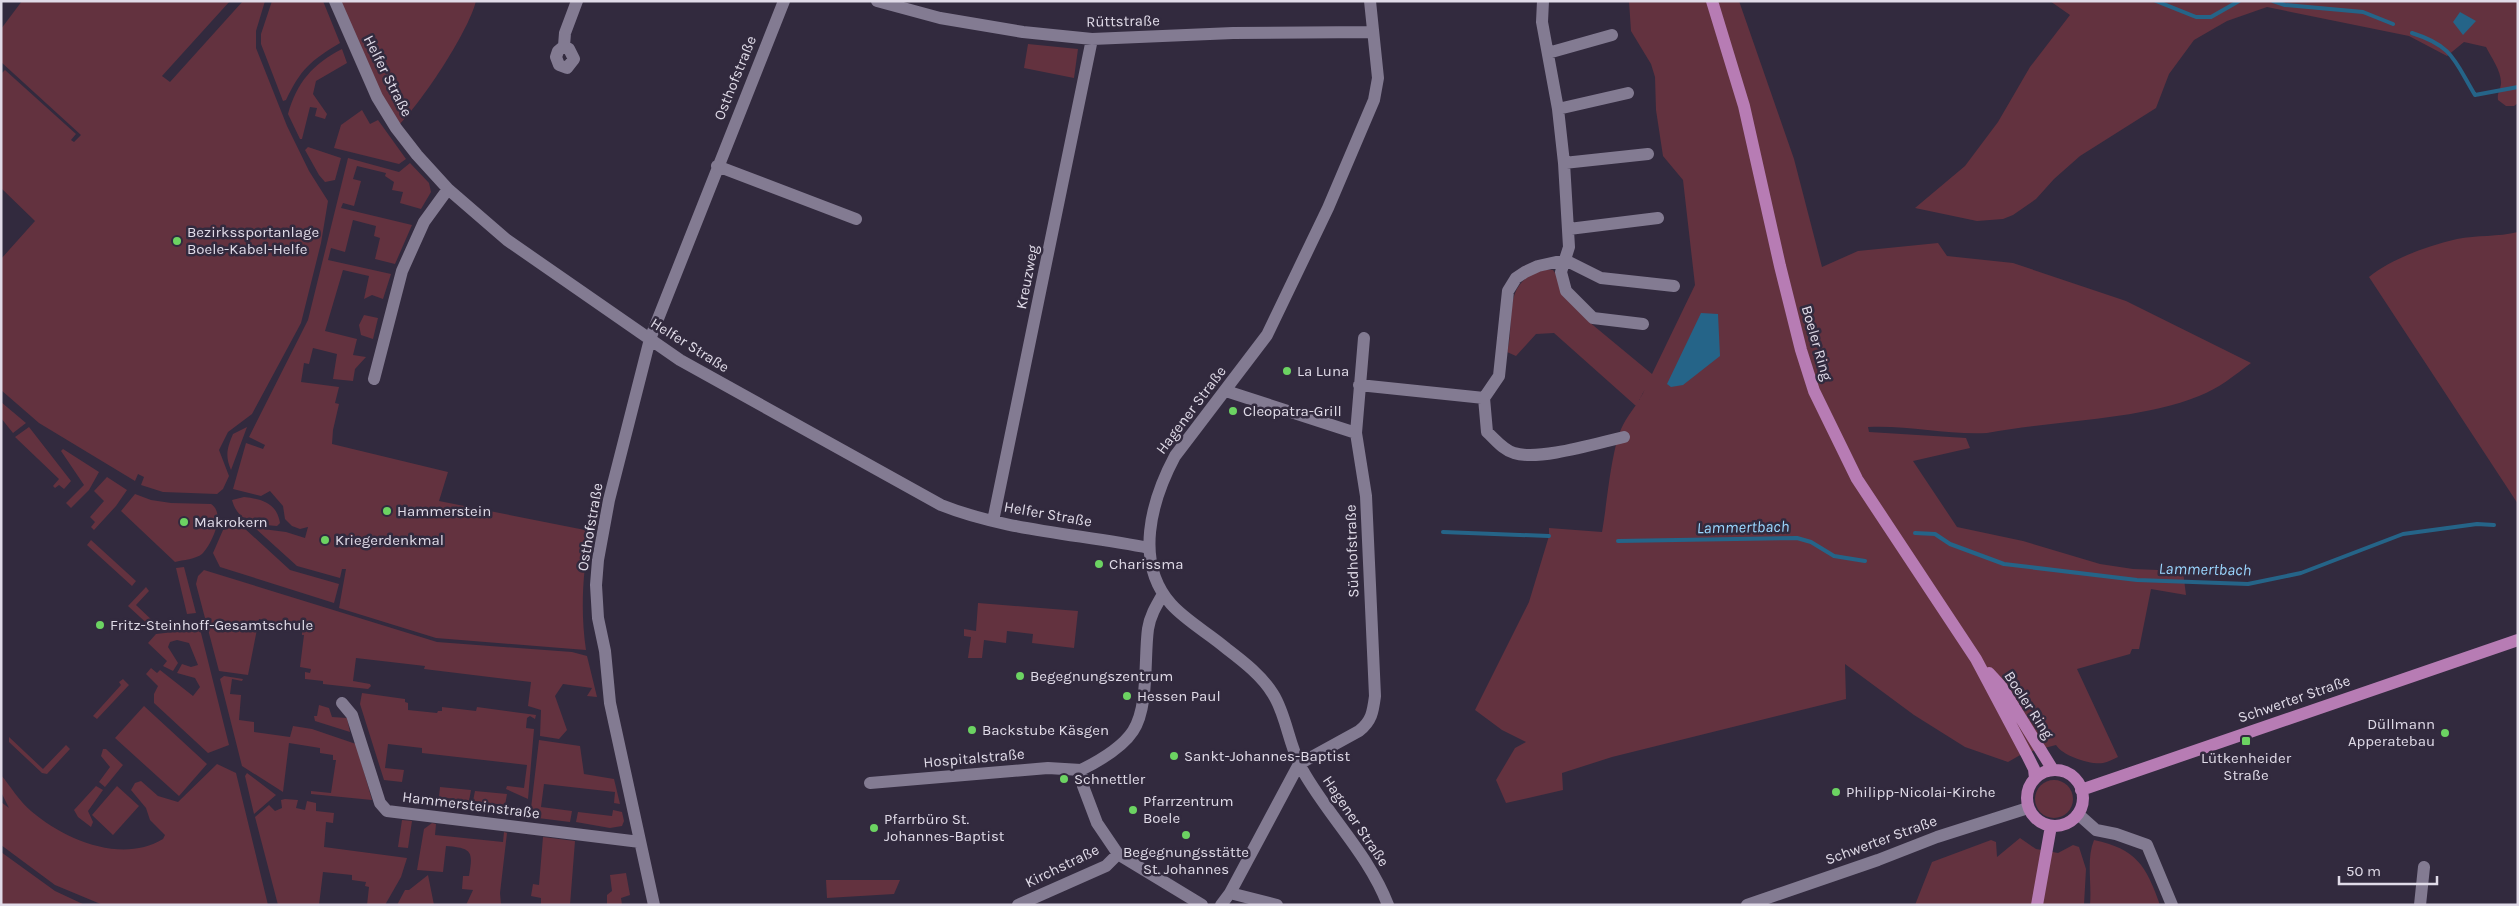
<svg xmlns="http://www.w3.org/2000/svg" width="2519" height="906" viewBox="0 0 2519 906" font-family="Karla,sans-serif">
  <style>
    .green { fill: #63323f }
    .water { fill: #256488 }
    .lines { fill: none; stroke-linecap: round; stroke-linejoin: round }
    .stream { stroke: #256488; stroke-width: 4 }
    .minor { stroke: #837b92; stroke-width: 12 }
    .major { stroke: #b77cb4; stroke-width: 12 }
    .poi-dot { fill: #6cd362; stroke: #322a3e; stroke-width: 2 }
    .labels { text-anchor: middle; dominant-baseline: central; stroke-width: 5; stroke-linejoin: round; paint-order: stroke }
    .street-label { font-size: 15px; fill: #e0dbe8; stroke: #322a3e }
    .poi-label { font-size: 15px; fill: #e0dbe8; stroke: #322a3e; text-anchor: start }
    .water-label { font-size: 16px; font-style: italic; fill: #9bd7ff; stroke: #322a3e }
  </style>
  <rect width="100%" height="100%" fill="#322a3e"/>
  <path class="green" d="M22 1H230L162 76 170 82 243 1H265L256 31V48L287 126 309 171 328 201 321 243 301 323 252 414 228 432 219 450 229 476 223 489 217 494 163 492 141 485 144 477 138 474 135 481 39 423 1 390V259L35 221 1 188V74L5 70 76 134 71 140 74 142 81 135 1 62V29Z
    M272 1H323L340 43C310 61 301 69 286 100L283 101 261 44V34Z
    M335 1H476C468 33 420 105 396 128Z
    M1629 1H1739L1794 159 1822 267 1858 251 1938 243 1947 256 2013 263 2126 301 2251 363C2235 375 2218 389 2199 396 2137 421 2054 420 1987 433 1947 435 1908 425 1868 427L1869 432 1966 438 1970 448 1913 461 1957 527 2023 541 2100 564 2133 569 2183 571 2186 595 2151 589 2139 649H2132L2130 654 2077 669 2118 757C2113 759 2108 762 2103 763 2090 765 2063 756 2056 745L2022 754 2008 762 1965 747 1914 715 1845 664 1846 699 1612 757 1562 773 1563 790 1506 803 1496 780 1515 748 1526 742 1502 730 1475 710 1529 602 1549 536V528L1602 532C1607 505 1611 448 1623 425 1629 413 1639 403 1645 389L1636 406 1554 333 1536 334 1516 356 1507 352C1515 326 1503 290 1531 275 1538 271 1546 269 1553 270L1588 321 1652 374 1695 285 1683 180 1663 156 1656 110 1655 77 1651 64 1631 31Z
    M2050 1H2518V103L2514 106H2506L2498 100C2497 93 2500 91 2501 84 2502 72 2491 57 2486 47L2464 42 2447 56 2409 36 2267 7 2227 21 2194 40 2169 74 2156 108 2080 156 2054 179 2036 199 2013 215 2003 219 1977 221 1915 208 1965 166 1998 122 2030 67 2070 15Z
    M1028 44 1078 49 1074 78 1024 68Z
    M342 49 347 63 316 81 313 94 327 114 325 119 315 116 317 108 310 107 302 139H300L288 114C297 82 313 64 342 49Z
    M362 110 370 124 378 120 406 159 399 164 334 148 341 125Z
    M308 147 341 158 335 180 325 182 319 175 305 150Z
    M348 158 399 172 410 163 429 183 431 192 421 209 400 203 403 192 392 190 394 182 385 176 386 173 357 166 353 179 361 181 354 206 343 203 341 208 412 225 395 264 375 259 380 238 374 236 376 226 353 220 345 252 331 248 328 260 391 274 383 299 372 295 364 299 369 276 343 270 325 331 357 339 353 355 366 357 355 369 353 381 333 379 337 354 313 348 309 364 304 363 301 382 339 387 335 403 339 404 333 430 332 444 448 472 439 501 590 531C583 571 580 610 586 650L436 638 339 608 346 569H342L340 578 297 566 255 528 286 532 305 538 308 527 300 529 292 526 285 519 283 506 270 491 261 496 233 489 246 443 263 449 265 445 249 437 308 320Z
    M2518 232V504L2369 277C2393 258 2427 246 2457 239 2477 235 2498 237 2518 232Z
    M364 315 378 318 373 339 361 335 359 325Z
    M1 402 26 423 13 433 1 418Z
    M29 427 71 481 64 489 59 485 55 488 53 486 59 479 15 437Z
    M247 427 231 470C225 456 227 448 233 434Z
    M63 449 99 472 89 490 71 508 66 503 84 485 61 451Z
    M107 477 127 490 116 506 94 530 91 527 95 522 90 517 104 501 94 491Z
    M135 494 151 500 171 503 211 504C226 513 212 544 202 554 196 559 183 560 175 562L121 511Z
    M244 497C262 499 277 503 280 523L277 526C258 524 238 523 232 500Z
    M235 526 243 527 290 570 339 584 334 603 220 567 213 553 223 530Z
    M91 540 136 581 132 586 87 545Z
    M184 567 196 613 187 614 176 568Z
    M204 570 437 642 572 652 587 656 597 697 587 696 592 688 563 684 555 696 567 730 559 739 540 736 541 710 528 706 531 682 424 669 425 666 356 658 353 681 370 684 371 686 368 689 323 684V681L305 679V672L310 673 311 669 300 667 304 635H302V630L288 628V624L259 619 248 675 219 671 196 584 198 576Z
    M146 587 149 591 136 605 156 624 152 628 128 606Z
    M978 603 1078 611 1074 648 1032 643 1033 634 1007 631 1006 643 984 640 982 658H968L971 637 964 636V629L976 631Z
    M200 629 229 745 208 753 154 703V694L158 686 146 674 151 668 157 673 160 670 193 696 200 687 195 678 177 673 182 664 191 667 198 665 189 643 177 640 170 642 168 647 178 663 173 671 163 666 167 661 148 643 156 634Z
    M224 676 243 679 242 681 232 679 230 694 241 695 239 720 254 722V732L290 737 293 726 312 729 356 744 372 800 311 794V791L331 793 336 760H333V755L320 753V748L289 743 283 792 242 766 220 679Z
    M123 679 129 685 97 719 93 716 121 685 119 682Z
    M362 693 405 699V702L408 703V710L437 713 438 711H442V707L476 711 477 707 536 715 535 719 530 716 527 718 526 728 534 729 528 799 506 789 507 786 524 788 527 765 422 753V748L388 744 385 768 404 770 402 782 384 780 360 704Z
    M319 705 329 708 332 717 347 718 350 732 315 721 314 716H317Z
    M144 706 207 764 179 796 115 738Z
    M9 737 43 769 66 745 70 749 47 774 42 773 9 742Z
    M539 740 580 746 584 774 614 779 620 804 614 803 615 792 544 784 541 807 572 811 570 822 530 817Z
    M103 749H106L123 765 105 787 99 782 110 767 101 756Z
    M217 764 236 773 268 905H103L55 885 1 845V802L9 808 1 792V775C11 787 20 802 31 811 65 840 122 864 163 839L165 835 150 820 146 808 131 790 135 783 141 781 158 796 178 802Z
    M247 773 276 795 254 814 245 776Z
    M2035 799a19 19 0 1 1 38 0a19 19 0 1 1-38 0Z
    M96 786 103 790 88 811 93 822 91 827 78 817 74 810Z
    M117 786 139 806 113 835 92 815Z
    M440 787 471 790 469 801 439 797Z
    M475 791 507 794 505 805 473 801Z
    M285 799 298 800 296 808 305 810 307 801 316 803V811L334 813 333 823 326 822 324 847 407 858 401 877 385 905H367L369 887 365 886 366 882 352 880V875L323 872 319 905H278L255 817 269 805 275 811 282 808 281 800Z
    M613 810 622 812 624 821 622 826 610 828 576 822 578 812 612 816Z
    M402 820 412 821 408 848 398 847Z
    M432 823 436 824 435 835 503 842 504 832 507 833 500 893 501 905H466L473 890 462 889 463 876H469C473 852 473 848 446 846L443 872 417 870 424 829Z
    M543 837 575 841 570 905H541V898L531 896 533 884 539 885Z
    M2020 838 2036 849 2058 853 2073 845 2079 847 2086 869 2084 905H1915L1932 862 1991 840 1996 842 1997 857Z
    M2094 840C2136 849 2146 865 2160 905H2090C2092 883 2086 860 2094 840Z
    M1 852 55 891 85 905H1Z
    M626 873 630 895 621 898 622 905H604L607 904V895L612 891 610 875Z
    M428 875 434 905H397L405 890H409Z
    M826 880H900L894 894 827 898Z"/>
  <path class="water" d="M2460 12 2476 21 2463 35 2453 22Z
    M1701 313 1718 314 1720 356 1683 385 1671 387 1667 384Z"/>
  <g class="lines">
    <path class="stream" d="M2156 1 2196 17H2211L2239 1
      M2273 1 2285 5 2363 12 2393 24
      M2412 33C2453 46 2454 60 2475 95L2518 87
      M1443 532 1549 536
      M1915 533 1935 534 1950 544 2004 564 2137 580 2248 584 2301 573 2403 534 2477 524 2494 525
      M1618 541 1797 538 1811 542 1834 556 1865 561"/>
    <path class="minor" d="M335 1 377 97 396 128 417 155 448 189 507 240 680 360 941 505C1006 531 1080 534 1149 548
      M877 1 940 18 1023 32 1092 39 1233 33 1373 32
      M1370 1 1378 78 1374 100 1328 208 1267 335 1175 456C1151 501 1134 562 1171 604 1186 621 1210 634 1227 649 1244 662 1262 676 1273 694 1287 716 1289 748 1303 771 1329 817 1369 855 1388 905
      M1543 1 1542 22 1558 109 1564 163 1569 247 1561 272 1566 291 1593 318 1643 324
      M564 46 569 49 574 59 567 68 559 65 556 57 558 51 564 46 565 33 577 1
      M1548 53 1612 35
      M1558 109 1628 93
      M1564 163 1648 154
      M717 166 856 219
      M1569 229 1658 218
      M374 379 402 271 424 222 448 189
      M1359 385 1484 398 1487 432C1495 439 1503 450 1514 453 1539 461 1597 443 1624 437
      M1226 391 1356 433 1366 496 1375 696C1373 711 1372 721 1359 731L1299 764
      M1484 398 1499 376 1508 291 1516 278 1525 272 1538 266 1565 260 1601 278 1674 286
      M1356 433 1364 338
      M993 521 1092 39
      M1163 594C1156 606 1150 616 1148 629 1144 658 1149 707 1133 731 1122 748 1099 761 1081 770L1083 786 1097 823 1118 854 1202 905
      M342 703 352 715 380 803 387 811 640 842
      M870 783 1048 768 1081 770
      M2078 814 2096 830 2116 834 2147 845 2172 905
      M1230 893 1277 905
      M654 905 610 703 605 651 598 618 596 585 598 560 609 500 650 339 784 1
      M1018 905 1106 866 1118 854
      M1221 905 1230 893 1299 764
      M1747 905 1878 860 1937 837 2028 808
      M2420 905 2424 867"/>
    <path class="major" d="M1712 1 1744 106 1780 266 1801 350 1814 391 1857 479 1976 659 2028 757 2034 769 2035 778
      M1989 673 2001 686 2053 770
      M2027 798a28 28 0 1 1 56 0a28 28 0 1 1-56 0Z
      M2081 790 2518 640
      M2037 905 2051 826"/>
  </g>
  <g class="poi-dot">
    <circle cx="177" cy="241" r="5"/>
    <circle cx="1287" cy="371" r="5"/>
    <circle cx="1233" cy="411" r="5"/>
    <circle cx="387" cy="511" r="5"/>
    <circle cx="184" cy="522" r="5"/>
    <circle cx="325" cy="540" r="5"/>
    <circle cx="1099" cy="564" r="5"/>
    <circle cx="100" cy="625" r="5"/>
    <circle cx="1020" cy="676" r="5"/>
    <circle cx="1127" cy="696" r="5"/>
    <circle cx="972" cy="730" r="5"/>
    <circle cx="2445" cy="733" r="5"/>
    <rect x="2241" y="736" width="10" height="10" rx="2.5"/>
    <circle cx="1174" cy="756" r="5"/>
    <circle cx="1064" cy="779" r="5"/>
    <circle cx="1836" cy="792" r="5"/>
    <circle cx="1133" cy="810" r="5"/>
    <circle cx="874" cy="828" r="5"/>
    <circle cx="1186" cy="835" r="5"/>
  </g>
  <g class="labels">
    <g class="street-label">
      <text transform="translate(1123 21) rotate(-1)">Rüttstraße</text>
      <text transform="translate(388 76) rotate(63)">Helfer Straße</text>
      <text transform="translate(735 78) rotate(-68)">Osthofstraße</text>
      <text transform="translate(1027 277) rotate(-79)">Kreuzweg</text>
      <text transform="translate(1817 343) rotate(74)">Boeler Ring</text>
      <text transform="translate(690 345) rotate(32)">Helfer Straße</text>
      <text transform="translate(1191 410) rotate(-53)">Hagener Straße</text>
      <text transform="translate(1048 514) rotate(10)">Helfer Straße</text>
      <text transform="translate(590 527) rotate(-80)">Osthofstraße</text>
      <text transform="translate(1352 551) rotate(-92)">Südhofstraße</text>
      <text transform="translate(2294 699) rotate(-19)">Schwerter Straße</text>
      <text transform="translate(2029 705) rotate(57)">Boeler Ring</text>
      <text transform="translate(974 758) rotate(-5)">Hospitalstraße</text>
      <text transform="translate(471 805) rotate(7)">Hammersteinstraße</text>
      <text transform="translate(1356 821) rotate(56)">Hagener Straße</text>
      <text transform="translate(1881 840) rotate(-20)">Schwerter Straße</text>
      <text transform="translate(1062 866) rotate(-26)">Kirchstraße</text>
    </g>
    <g class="poi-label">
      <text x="187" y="232">Bezirkssportanlage<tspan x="187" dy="17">Boele-Kabel-Helfe</tspan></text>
      <text x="1297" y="371">La Luna</text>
      <text x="1243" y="411">Cleopatra-Grill</text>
      <text x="397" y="511">Hammerstein</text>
      <text x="194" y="522">Makrokern</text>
      <text x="335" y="540">Kriegerdenkmal</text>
      <text x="1109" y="564">Charissma</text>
      <text x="110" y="625">Fritz-Steinhoff-Gesamtschule</text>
      <text x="1030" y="676">Begegnungszentrum</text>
      <text x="1137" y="696">Hessen Paul</text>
      <text x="2435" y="724" text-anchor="end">Düllmann<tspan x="2435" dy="17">Apperatebau</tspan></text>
      <text x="982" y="730">Backstube Käsgen</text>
      <text x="1184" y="756">Sankt-Johannes-Baptist</text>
      <text x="2246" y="758" text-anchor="middle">Lütkenheider<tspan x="2246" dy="17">Straße</tspan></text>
      <text x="1074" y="779">Schnettler</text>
      <text x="1846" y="792">Philipp-Nicolai-Kirche</text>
      <text x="1143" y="801">Pfarrzentrum<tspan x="1143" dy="17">Boele</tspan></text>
      <text x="884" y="819">Pfarrbüro St.<tspan x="884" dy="17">Johannes-Baptist</tspan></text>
      <text x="1186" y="852" text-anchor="middle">Begegnungsstätte<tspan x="1186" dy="17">St. Johannes</tspan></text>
    </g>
    <g class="water-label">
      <text transform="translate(1743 527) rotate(-1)">Lammertbach</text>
      <text transform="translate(2205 569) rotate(1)">Lammertbach</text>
    </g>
  </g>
  <rect width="2519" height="906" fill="none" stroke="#e0dbe8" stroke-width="5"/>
  <path d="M2339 876v8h98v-8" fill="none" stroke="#e0dbe8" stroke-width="2.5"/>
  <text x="2346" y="876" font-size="15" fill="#e0dbe8" stroke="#322a3e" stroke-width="4" paint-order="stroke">50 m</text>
</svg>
